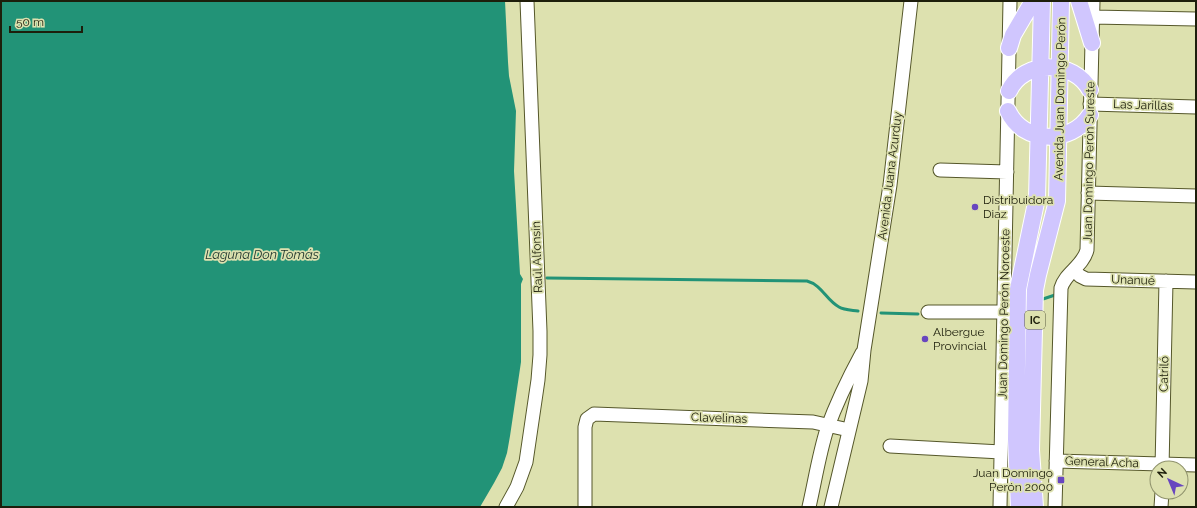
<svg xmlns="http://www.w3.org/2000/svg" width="1197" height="508" viewBox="0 0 1197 508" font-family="Raleway,sans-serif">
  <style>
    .green { fill: #cbd08d }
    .water { fill: #229377 }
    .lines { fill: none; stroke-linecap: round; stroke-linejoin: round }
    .stream { stroke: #229377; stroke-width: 3 }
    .minor-casing { stroke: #55572a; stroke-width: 15 }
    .major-casing { stroke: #fff; stroke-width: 18 }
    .minor { stroke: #fff; stroke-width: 13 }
    .major { stroke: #d0c6fe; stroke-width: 16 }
    .poi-dot { fill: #6846bf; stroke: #dde1af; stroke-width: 1.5 }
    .labels { text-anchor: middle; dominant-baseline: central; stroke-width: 3.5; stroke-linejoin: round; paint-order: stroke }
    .shield { fill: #dde1af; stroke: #57583c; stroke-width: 1 }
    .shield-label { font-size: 11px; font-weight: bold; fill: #1d1e0b }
    .street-label { font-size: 12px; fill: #1d1e0b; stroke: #dde1af }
    .poi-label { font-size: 12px; fill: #1d1e0b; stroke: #dde1af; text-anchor: start }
    .water-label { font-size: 13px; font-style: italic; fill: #1c332b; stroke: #dde1af }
  </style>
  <rect width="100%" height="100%" fill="#dde1af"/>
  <path class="green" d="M1047 1H1057L1055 61 1048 63Z"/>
  <path class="water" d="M1 1H505L508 62 509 76 516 111 514 171 520 274 523 279 521 284V362L510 436 507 453 502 468 494 483 480 507H1Z"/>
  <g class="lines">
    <path class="stream" d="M547 278 807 281C822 285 826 300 839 307 844 310 851 310 858 311
      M1040 300 1055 295
      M881 313 918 314"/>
    <defs>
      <path id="minor" d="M1092 17 1196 19
        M1090 104 1196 107
        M940 170 1007 172
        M1088 193 1196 196
        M1074 270 1080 276 1086 279 1196 282
        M928 312H1004
        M890 446 1001 452
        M1056 461 1196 465
        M1162 468 1166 281
        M506 507 517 487 526 462 538 380 540 355V331L527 1
        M585 507V427L587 419 594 414 813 422 849 430
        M809 507C815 481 819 454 827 429 836 404 849 377 862 353
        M831 507 861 381 864 350 890 185 911 1
        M1000 507 1010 1
        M1055 507 1061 288C1065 273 1083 266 1087 250L1093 1
        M1161 507 1162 492"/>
      <path id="major" d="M1079 1 1092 43
        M1009 48 1013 35 1033 1
        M1009 91C1024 59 1074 60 1090 90
        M1008 111C1023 144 1071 145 1090 115
        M1019 507 1016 439 1018 289 1037 198 1042 1
        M1035 507 1031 450 1035 290 1038 275 1057 201 1061 1"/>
    </defs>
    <use href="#minor" class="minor-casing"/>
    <use href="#major" class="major-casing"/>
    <use href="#minor" class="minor"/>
    <use href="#major" class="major"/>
  </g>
  <g class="poi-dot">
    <circle cx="975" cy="207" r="4"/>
    <circle cx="925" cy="339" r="4"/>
    <rect x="1057" y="476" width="8" height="8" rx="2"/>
  </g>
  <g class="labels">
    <rect class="shield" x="1025" y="311" width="20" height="18" rx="3"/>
    <g class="shield-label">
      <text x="1035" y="320">IC</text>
    </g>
    <g class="street-label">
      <text transform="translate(1060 99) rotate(-89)">Avenida Juan Domingo Perón</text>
      <text transform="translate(1143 105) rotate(2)">Las Jarillas</text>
      <text transform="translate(1089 162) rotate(-89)">Juan Domingo Perón Sureste</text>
      <text transform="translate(890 176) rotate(-83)">Avenida Juana Azurduy</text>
      <text transform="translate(537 257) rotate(-92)">Raúl Alfonsín</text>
      <text transform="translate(1133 280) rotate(2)">Unanué</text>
      <text transform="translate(1004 314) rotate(-89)">Juan Domingo Perón Noroeste</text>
      <text transform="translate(1164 374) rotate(-89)">Catriló</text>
      <text transform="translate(719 418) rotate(2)">Clavelinas</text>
      <text transform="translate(1102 462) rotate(2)">General Acha</text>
    </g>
    <g class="poi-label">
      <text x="983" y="200">Distribuidora<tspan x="983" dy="14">Diaz</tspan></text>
      <text x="933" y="332">Albergue<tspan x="933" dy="14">Provincial</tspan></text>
      <text x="1053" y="473" text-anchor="end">Juan Domingo<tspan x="1053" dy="14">Perón 2000</tspan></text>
    </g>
    <g class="water-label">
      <text x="262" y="254">Laguna Don Tomás</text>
    </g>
  </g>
  <rect width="1197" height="508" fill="none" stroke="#1d1e0b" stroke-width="4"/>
  <g transform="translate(1169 480) rotate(316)"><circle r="19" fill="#dde1af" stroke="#90936d"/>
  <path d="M0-3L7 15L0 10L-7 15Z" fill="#6846bf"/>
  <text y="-6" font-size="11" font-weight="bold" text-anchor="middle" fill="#1d1e0b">N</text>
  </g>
  <path d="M10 26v6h72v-6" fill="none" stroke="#1d1e0b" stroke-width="2"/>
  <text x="16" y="26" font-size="12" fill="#1d1e0b" stroke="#dde1af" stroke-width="3" paint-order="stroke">50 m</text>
</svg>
